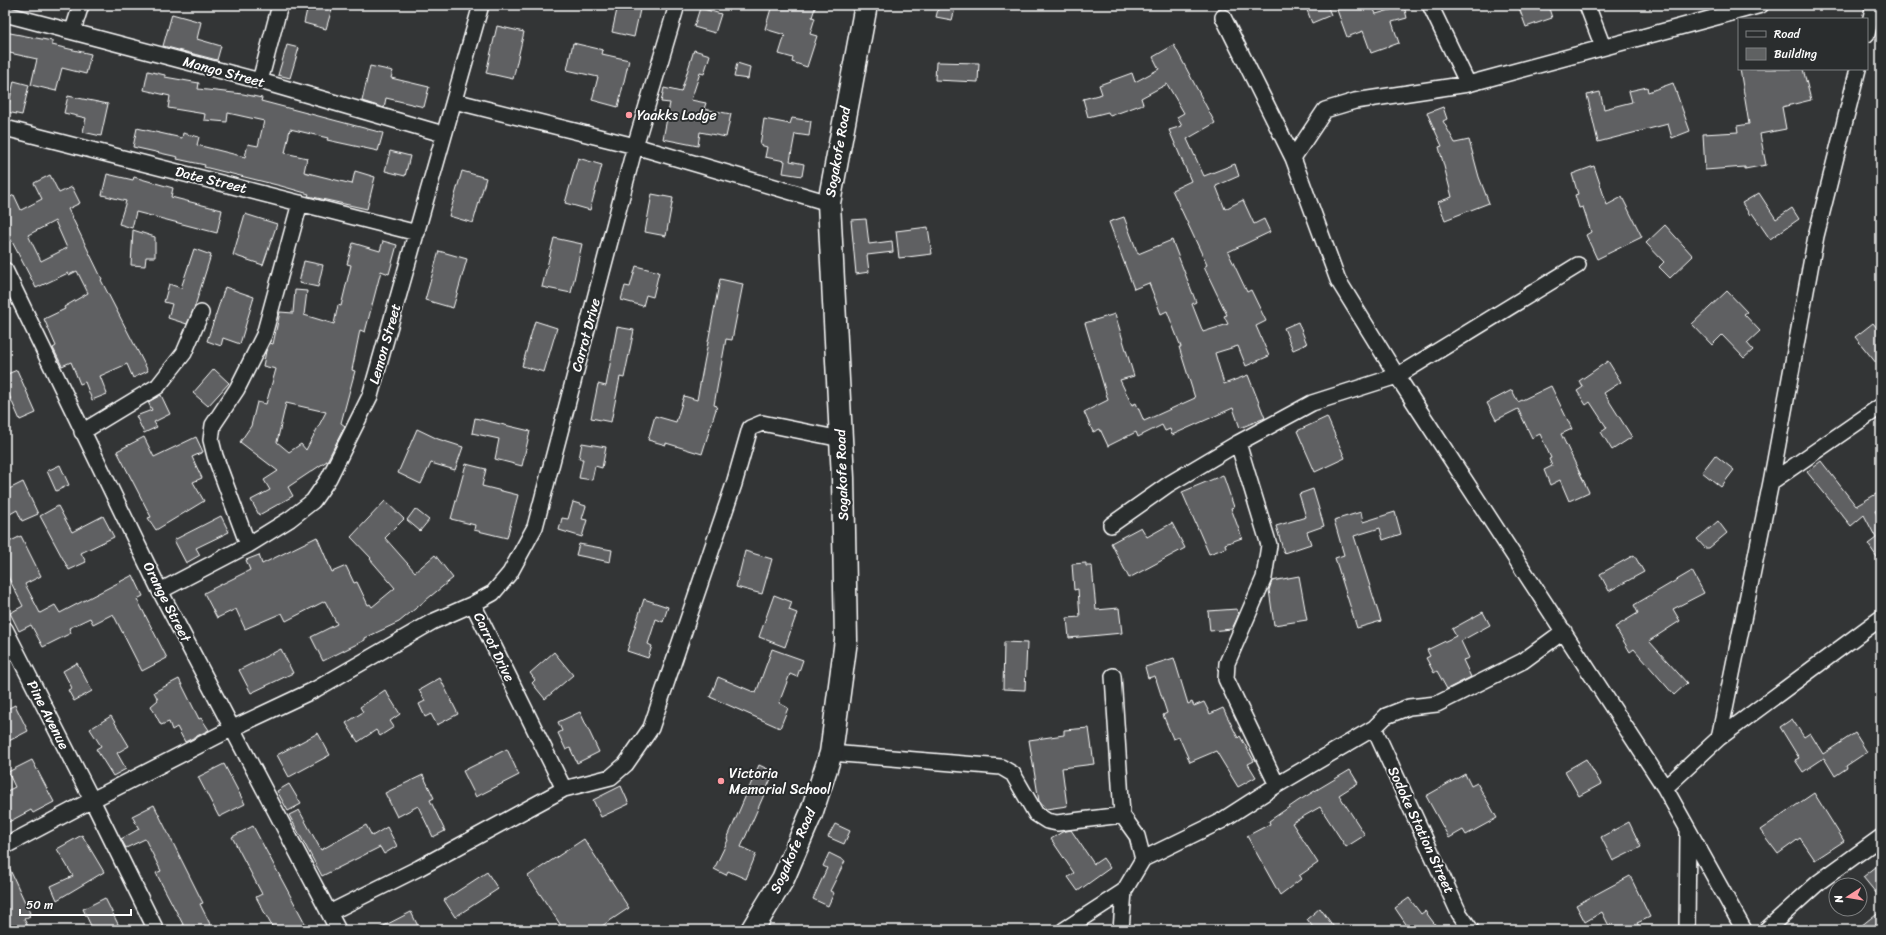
<svg xmlns="http://www.w3.org/2000/svg" width="1886" height="935" viewBox="0 0 1886 935" font-family="Sriracha,sans-serif">
  <style>
    .building { fill: #5f6162; stroke: #fff; fill-rule: evenodd }
    .lines { fill: none; stroke-linecap: round; stroke-linejoin: round }
    .minor-casing { stroke: #fff; stroke-width: 18 }
    .primary-casing { stroke: #fff; stroke-width: 25 }
    .minor { stroke: #2a2d2e; stroke-width: 15 }
    .primary { stroke: #2a2d2e; stroke-width: 22 }
    .poi-dot { fill: #ff9aa2; stroke: #2a2d2e; stroke-width: 1.5 }
    .labels { text-anchor: middle; dominant-baseline: central; stroke-width: 4; stroke-linejoin: round; paint-order: stroke }
    .street-label { font-size: 14px; fill: #fff; stroke: #2a2d2e }
    .poi-label { font-size: 14px; fill: #fff; stroke: #2a2d2e; text-anchor: start }
  </style>
  <rect width="100%" height="100%" fill="#333536"/>
  <filter id="ink" filterUnits="userSpaceOnUse"><feTurbulence type="fractalNoise" baseFrequency=".025" numOctaves="2"/><feDisplacementMap in="SourceGraphic" scale="8" xChannelSelector="R" yChannelSelector="G"/><feConvolveMatrix kernelMatrix="1 2 1 2 8 2 1 2 1" color-interpolation-filters="sRGB"/></filter>
  <g filter="url(#ink)">
    <path class="building" d="M308 5H333L326 29 304 23Z
      M618 5H641L634 37 612 32Z
      M772 5H816L812 17 815 18 810 34 817 36 807 67 792 62 793 58 779 54 785 35 765 29Z
      M939 5H956L952 20 936 17Z
      M1305 5H1327L1331 15 1312 23Z
      M1348 5H1372L1376 14 1404 6 1407 18 1392 22 1399 43 1371 53 1363 31 1347 37 1337 10Z
      M1518 5H1548L1552 18 1526 27Z
      M700 8 721 14 715 33 694 27Z
      M172 14 201 22 197 39 221 46 217 60 163 46Z
      M497 26 524 32 513 79 486 73Z
      M5 32 52 41V45L91 54 86 74 62 68 56 91 31 85 37 59 5 52Z
      M573 43 603 50 602 54 629 60 618 107 592 100 598 77 567 70Z
      M287 45 299 48 290 78 278 75Z
      M1174 45 1215 123 1187 139 1204 176 1235 164 1239 176 1216 186 1225 209 1243 200 1254 224 1264 219 1270 232 1228 252 1247 292 1251 290 1266 321 1256 326 1269 356 1246 366 1238 346 1215 353 1224 384 1248 375 1265 418 1240 428 1233 408 1172 435 1170 429 1165 431 1162 425 1138 437 1136 432 1108 446 1100 429 1093 432 1084 412 1108 400 1085 323 1115 314 1134 376 1120 380 1132 405 1136 403 1144 421 1195 398 1179 347H1181L1167 311 1161 314 1149 283 1134 289 1109 222 1124 217 1138 254 1172 240 1196 302 1192 304 1203 332 1228 324 1224 316 1227 315 1204 267 1207 265 1172 190 1191 181 1169 130 1182 126 1177 117 1184 113 1167 84 1141 98 1143 104 1110 116 1108 112 1088 117 1083 99 1102 94 1099 85 1132 73 1135 82 1159 69 1153 57Z
      M694 50 710 55 704 74 700 73 691 100 706 103 704 109 731 114 726 137 700 132 698 146 663 139 670 103 661 102 664 88 681 92Z
      M936 62 979 63 978 82 935 80Z
      M737 63 750 67 748 79 734 77Z
      M370 66 393 71 391 78 429 87 424 107 386 98 384 108 362 101Z
      M1740 69H1803L1811 100 1782 107 1786 129 1760 134 1766 165 1745 169V167L1705 170 1703 134 1738 132 1737 126 1749 124Z
      M148 71 165 75V77L199 83 198 89 243 94 262 98 261 101 383 133 378 151 327 140 328 138 290 129 285 153 307 158 304 172 352 184 355 171 375 177 367 209 308 196 309 194 281 186 204 167 205 165 177 159 178 157 133 147 137 128 182 138 183 133 199 137 197 145 245 157 248 144 258 146 264 121 228 113 227 122 204 120 205 114 168 108 170 96 144 90Z
      M14 81 29 85 22 115 7 112Z
      M1673 83 1690 131 1672 138 1668 124 1598 142 1587 95 1600 92 1604 109 1632 102 1629 91 1647 87 1648 92Z
      M68 96 108 104 101 136 83 132 86 118 64 113Z
      M1443 107 1447 119 1443 121 1455 143 1469 140 1479 177 1489 203 1445 220 1438 202 1452 197 1439 147 1442 146 1427 113Z
      M792 118 811 121 809 136 795 134 790 161 804 164 802 176 783 173 785 161 765 157 767 147 760 145 764 119 790 124Z
      M390 151 410 156 405 176 385 171Z
      M578 158 602 165 590 210 565 203Z
      M1594 166 1607 205 1622 197 1642 237 1597 259 1586 235 1591 232 1583 207 1579 208 1575 195 1578 194 1572 174Z
      M462 171 486 178 473 223 449 216Z
      M107 174 133 180 134 177 173 188 171 197 222 210 217 233 136 212 132 228 119 224 126 201 102 195Z
      M50 175 59 193 72 187 80 203 68 209 102 279 101 280 148 371 133 378 127 364 100 376 107 394 92 400 85 382 80 384 71 362 62 366 53 348 56 346 44 319 65 309 64 307 88 293 77 271 69 275 68 273 36 288 5 228V200L14 195 21 210 42 199 34 183ZM55 221 67 248 41 261 28 235Z
      M1759 193 1776 219 1792 208 1799 219 1770 239 1752 213 1750 215 1742 203Z
      M652 194 673 198 666 236 645 232Z
      M245 214 277 224 263 265 233 255Z
      M866 219 869 244 892 241 893 252 867 255 869 272 856 274 851 220Z
      M1665 225 1693 256 1670 278 1659 267 1664 262 1646 243Z
      M928 227 932 254 899 258 896 231Z
      M133 230 155 237V257H146L145 266 131 265Z
      M554 238 582 244 571 293 542 287Z
      M383 241 397 245 389 274 381 271 365 332 360 330 352 370 355 371 341 423 345 426 327 461 288 487 293 496 259 515 251 500 270 490 264 480 278 471 240 442 251 426 257 402 266 404 276 369 263 366 266 351 270 343 273 344 280 312 293 313 295 290 307 291 304 315 334 324 338 305 341 306 351 265 347 264 353 243 380 251ZM286 403 326 412 306 450 301 444 289 452 277 442Z
      M194 249 211 255 195 306 187 324 168 318 172 304 164 302 169 284 181 288Z
      M439 251 467 259 453 308 425 300Z
      M304 261 323 265 318 287 299 283Z
      M636 266 659 272 653 297 646 295 643 306 621 300 625 286 630 287Z
      M720 279 743 284 732 340 726 339 714 405 717 406 702 454 666 443V445L648 440 655 416 676 422 684 396 697 400Z
      M225 287 254 297 240 344 223 338 221 346 207 341Z
      M1727 291 1747 312 1744 314 1760 331 1747 343 1753 350 1744 358 1722 335 1712 345 1692 324Z
      M535 321 557 328 544 372 522 366Z
      M1298 322 1307 344 1293 350 1284 328Z
      M1873 323 1881 333V369L1855 337Z
      M617 327 634 330 624 378 620 377 611 422 591 418 598 384 606 386Z
      M1608 361 1621 382 1604 393 1632 437 1612 450 1601 432 1607 428 1590 402 1586 405 1577 391 1583 387 1579 381Z
      M214 369 229 383 208 406 193 393Z
      M17 370 36 413 20 420 5 386V375Z
      M1551 386 1572 429 1561 434 1589 492 1569 501 1560 480 1550 485 1544 470 1552 466 1549 459 1551 458 1540 434 1532 438 1518 409 1496 420 1487 403 1512 390 1518 402Z
      M161 395 170 414 154 422 157 427 144 433 136 416 152 410 148 402Z
      M1327 417 1345 458 1315 472 1297 431Z
      M475 418 530 431 522 466 495 459 499 439 472 433Z
      M417 429 438 439 463 447 455 470 431 463 421 484 398 473Z
      M144 437 154 457 196 437 203 452 192 457 202 478 193 482 204 501 156 530 148 518 151 517 117 451Z
      M582 443 606 447 602 468 595 466 592 480 579 478 583 459H579Z
      M1715 455 1734 470 1721 487 1702 472Z
      M1821 461 1856 506 1881 491V507L1875 511 1881 522V563L1868 544 1876 538 1864 515 1851 526 1807 472Z
      M466 464 486 469 482 486 518 495 507 538 474 530 475 525 451 519Z
      M60 465 69 485 56 491 47 471Z
      M1223 475 1234 507 1231 508 1242 538 1225 544 1226 548 1209 554 1182 492Z
      M23 482 38 514 22 521 17 510 5 517V491Z
      M1313 489 1324 526 1307 532 1311 544 1284 553 1276 526 1306 517 1299 494Z
      M385 501 404 519 385 538 415 572 435 555 453 578 399 622 365 638V640L323 661 311 637 337 624 325 601 286 621 282 613 245 629 236 609 217 618 204 593 250 570 246 560 259 555 262 564 317 537 332 572 346 566 354 583 357 582 368 605 370 604 372 607 395 588 370 559 371 558 351 537Z
      M573 502 586 506 582 519 587 520 582 537 559 530 562 518 568 519Z
      M58 506 72 532 103 516 114 537 81 553 86 562 69 570 40 516Z
      M415 509 429 520 420 531 407 520Z
      M1361 512 1363 522 1395 512 1401 534 1383 540 1380 528 1354 536 1381 621 1357 628 1335 558 1344 555 1334 520Z
      M221 516 229 532 196 548 200 555 186 563 174 540Z
      M1718 521 1727 533 1709 548H1705L1697 539Z
      M1172 523 1185 548 1129 578 1111 543 1141 527 1147 537Z
      M21 536 41 576 25 584 40 613 55 605 60 613 133 575 143 596 137 599 167 658 142 671 113 614 93 624 90 618 69 628 71 633 43 647 31 625 19 631 10 613 23 606 5 571V544Z
      M579 544 612 550 610 562 576 555Z
      M745 551 772 559 762 594 736 587Z
      M1634 555 1644 572 1609 591 1600 574Z
      M1086 563V566H1092L1096 610 1119 608 1122 633 1069 638 1067 618 1080 617 1078 589 1074 590 1072 564Z
      M1692 571 1704 593 1673 609 1680 621 1649 641 1687 683 1674 695 1634 649 1630 652 1615 627 1638 613 1634 605Z
      M1299 576 1307 620 1274 625 1269 590 1272 581Z
      M774 595 792 602 789 610 797 613 785 647 759 637Z
      M644 599 668 607 663 622 656 619 648 644 652 646 648 658 627 651Z
      M1237 609 1238 616 1232 629 1210 631 1208 611Z
      M1483 612 1490 625 1461 641 1469 658 1463 660 1471 677 1447 689 1437 671 1434 673 1426 658 1430 656 1427 650 1456 636 1452 629Z
      M1004 642 1027 643 1025 690 1003 689Z
      M281 649 293 673 251 693 239 670Z
      M772 649 803 660 797 677 790 674 779 703 788 708 780 728 710 697 718 677 756 693Z
      M554 652 573 675 545 699 532 683 535 680 530 673Z
      M1174 658 1188 704 1192 702 1194 706 1204 702 1210 714 1223 708 1238 738 1240 736 1254 761 1248 764 1256 777 1238 787 1216 751 1190 762 1179 737 1173 739 1163 715 1167 713 1155 676 1148 678 1145 667Z
      M77 663 92 691 74 701 68 690 72 688 63 671Z
      M440 678 458 714 437 725 431 714 425 717 419 704 425 701 419 690Z
      M179 679 199 719 201 718 209 730 185 742 177 727 172 730 169 722 161 725 151 706 158 700 154 692Z
      M385 690 400 714 390 721 394 727 380 736 376 730 358 742 346 723 363 712 360 707Z
      M15 705 28 731 5 743V710Z
      M580 712 599 752 577 763 570 748 566 750 558 733 562 731 558 722Z
      M111 716 129 746 117 753 126 769 113 776 96 749 101 746 90 729Z
      M1792 719 1804 737 1810 733 1823 754 1855 733 1867 752 1846 766 1847 768 1835 776 1824 758 1803 772 1795 760 1799 758 1780 727Z
      M1089 728 1094 764 1062 768 1067 806 1046 809 1039 801 1029 740 1064 735V730Z
      M318 733 330 755 289 777 277 755Z
      M507 749 519 775 476 797 463 771Z
      M1586 759 1601 784 1579 796 1565 771Z
      M32 760 54 802 33 813 31 810 5 824V792L15 787 8 772Z
      M224 764 245 804 219 817 198 777Z
      M759 765 774 772 741 847 756 854 746 879 728 871 726 875 714 869 728 840 727 839Z
      M1350 770 1358 783 1339 795 1365 835 1346 847 1320 807 1292 823 1318 863 1299 876 1301 879 1280 895 1247 836 1270 824 1269 821 1298 801Z
      M1465 774 1471 786 1477 783 1497 818 1466 835 1463 830 1449 838 1426 796Z
      M423 775 434 798 430 800 445 831 433 837 418 806 397 817 385 793Z
      M289 784 301 804 288 811 277 791Z
      M621 786 629 804 601 817 593 800Z
      M1814 793 1844 841 1815 860 1800 838 1778 854 1760 830Z
      M154 805 203 903 200 904 213 930H186L156 873 161 871 145 839 126 848 121 839 139 829 132 816Z
      M299 810 321 850 366 825 372 836 387 827 397 846 384 854 380 847 322 876 289 815Z
      M1629 822 1641 847 1613 861 1601 837Z
      M835 824 850 831 844 844 828 837Z
      M253 826 306 925 296 930H274L256 897 262 894 232 837Z
      M1071 830 1094 864 1103 858 1110 868 1078 891 1068 877 1074 873 1051 839 1062 832Z
      M82 835 104 872 57 900 51 886 73 876 57 849Z
      M584 839 629 908 596 930H564L528 876Z
      M829 853 845 861 830 891 834 893 828 906 813 899 827 868 823 866Z
      M5 859 30 913 28 914 30 916 24 919 30 930H10L5 920Z
      M1881 863V899L1863 877Z
      M487 872 498 889 455 917 444 900Z
      M1630 876 1650 917 1637 923 1639 926 1631 930H1611L1602 912 1585 922 1576 905Z
      M105 898 121 930H93L83 909Z
      M1409 898 1421 914 1425 911 1439 930H1410L1395 908Z
      M1320 908 1336 930H1315L1307 919Z
      M1881 910V930H1856Z
      M411 912 420 930H376Z"/>
    <g class="lines">
      <defs>
        <path id="minor" d="M1430 5 1468 84
          M1587 5 1603 47
          M5 14 260 81 443 134
          M1223 17 1293 158 1338 280 1397 376 1665 788 1744 930
          M73 30 81 5
          M1867 34 1874 5
          M1858 69 1816 236 1771 482 1881 406
          M260 81 280 5
          M454 101 635 146 829 203
          M5 128 417 233
          M1293 158 1325 110 1355 101 1468 84 1761 5
          M5 270 160 591 338 930
          M82 432 158 386 184 353 201 313
          M1238 443 1269 545 1264 578 1227 663 1226 679 1277 785
          M1111 525 1169 484 1238 443 1312 403 1397 376 1578 265
          M248 545 215 456 211 440 213 425 237 389 264 335 300 203
          M160 591 248 545 290 519 313 501 329 478 370 396 481 5
          M5 629 92 800 231 729 316 689 432 622 473 604
          M1113 676 1122 815
          M1374 728 1459 913 1471 930
          M1719 738 1771 482
          M831 753 1001 767 1013 774 1036 814 1047 821 1057 823 1122 815 1137 836 1143 859 1221 821 1277 785 1374 728 1386 716 1409 707 1437 704 1523 661 1564 631
          M1665 788 1719 738 1881 618
          M564 789 611 777 626 764 651 728 734 484 750 428 762 423 841 439
          M5 846 92 800 156 930
          M329 913 419 868 564 789 473 604 493 593 510 573 535 527 635 146 677 5
          M1064 930 1124 891 1143 859
          M1121 930 1124 891
          M1687 930 1688 831
          M1766 930 1819 882 1881 837"/>
        <path id="primary" d="M752 930 783 879 811 814 831 753 846 640 843 478 829 203 866 5"/>
      </defs>
      <use href="#minor" class="minor-casing"/>
      <use href="#primary" class="primary-casing"/>
      <use href="#minor" class="minor"/>
      <use href="#primary" class="primary"/>
    </g>
  </g>
  <g class="poi-dot">
    <circle cx="629" cy="115" r="4"/>
    <circle cx="721" cy="781" r="4"/>
  </g>
  <g class="labels">
    <g class="street-label">
      <text transform="translate(224 72) rotate(15)">Mango Street</text>
      <text transform="translate(838 152) rotate(-80)">Sogakofe Road</text>
      <text transform="translate(211 180) rotate(14)">Date Street</text>
      <text transform="translate(586 335) rotate(-75)">Carrot Drive</text>
      <text transform="translate(385 344) rotate(-74)">Lemon Street</text>
      <text transform="translate(842 475) rotate(-92)">Sogakofe Road</text>
      <text transform="translate(167 602) rotate(63)">Orange Street</text>
      <text transform="translate(494 647) rotate(64)">Carrot Drive</text>
      <text transform="translate(48 715) rotate(63)">Pine Avenue</text>
      <text transform="translate(1421 830) rotate(65)">Sodoke Station Street</text>
      <text transform="translate(793 851) rotate(-66)">Sogakofe Road</text>
    </g>
    <g class="poi-label">
      <text x="637" y="115">Yaakks Lodge</text>
      <text x="729" y="773">Victoria<tspan x="729" dy="16">Memorial School</tspan></text>
    </g>
  </g>
  <rect width="1886" height="935" fill="none" stroke="#2a2d2e" stroke-width="20"/>
  <rect x="10" y="10" width="1866" height="915" fill="none" stroke="#fff" stroke-width="1.5" filter="url(#ink)"/>
  <rect x="1738" y="18" width="130" height="52" fill="#2a2d2e" stroke="#7f8182"/>
  <rect x="1746" y="31" width="20" height="6" fill="#2a2d2e" stroke="#7f8182"/>
  <text x="1774" y="38" font-size="12" fill="#ffffff">Road</text>
  <rect x="1746" y="48" width="20" height="12" fill="#5f6162" stroke="#7f8182"/>
  <text x="1774" y="58" font-size="12" fill="#ffffff">Building</text>
  <g transform="translate(1848 897) rotate(258)"><circle r="19" fill="#2a2d2e" stroke="#7f8182"/>
  <path d="M0-3L7 15L0 10L-7 15Z" fill="#ff9aa2"/>
  <text y="-6" font-size="11" font-weight="bold" text-anchor="middle" fill="#ffffff">N</text>
  </g>
  <path d="M20 909v6h111v-6" fill="none" stroke="#ffffff" stroke-width="2"/>
  <text x="26" y="909" font-size="12" fill="#ffffff" stroke="#2a2d2e" stroke-width="3" paint-order="stroke">50 m</text>
</svg>
